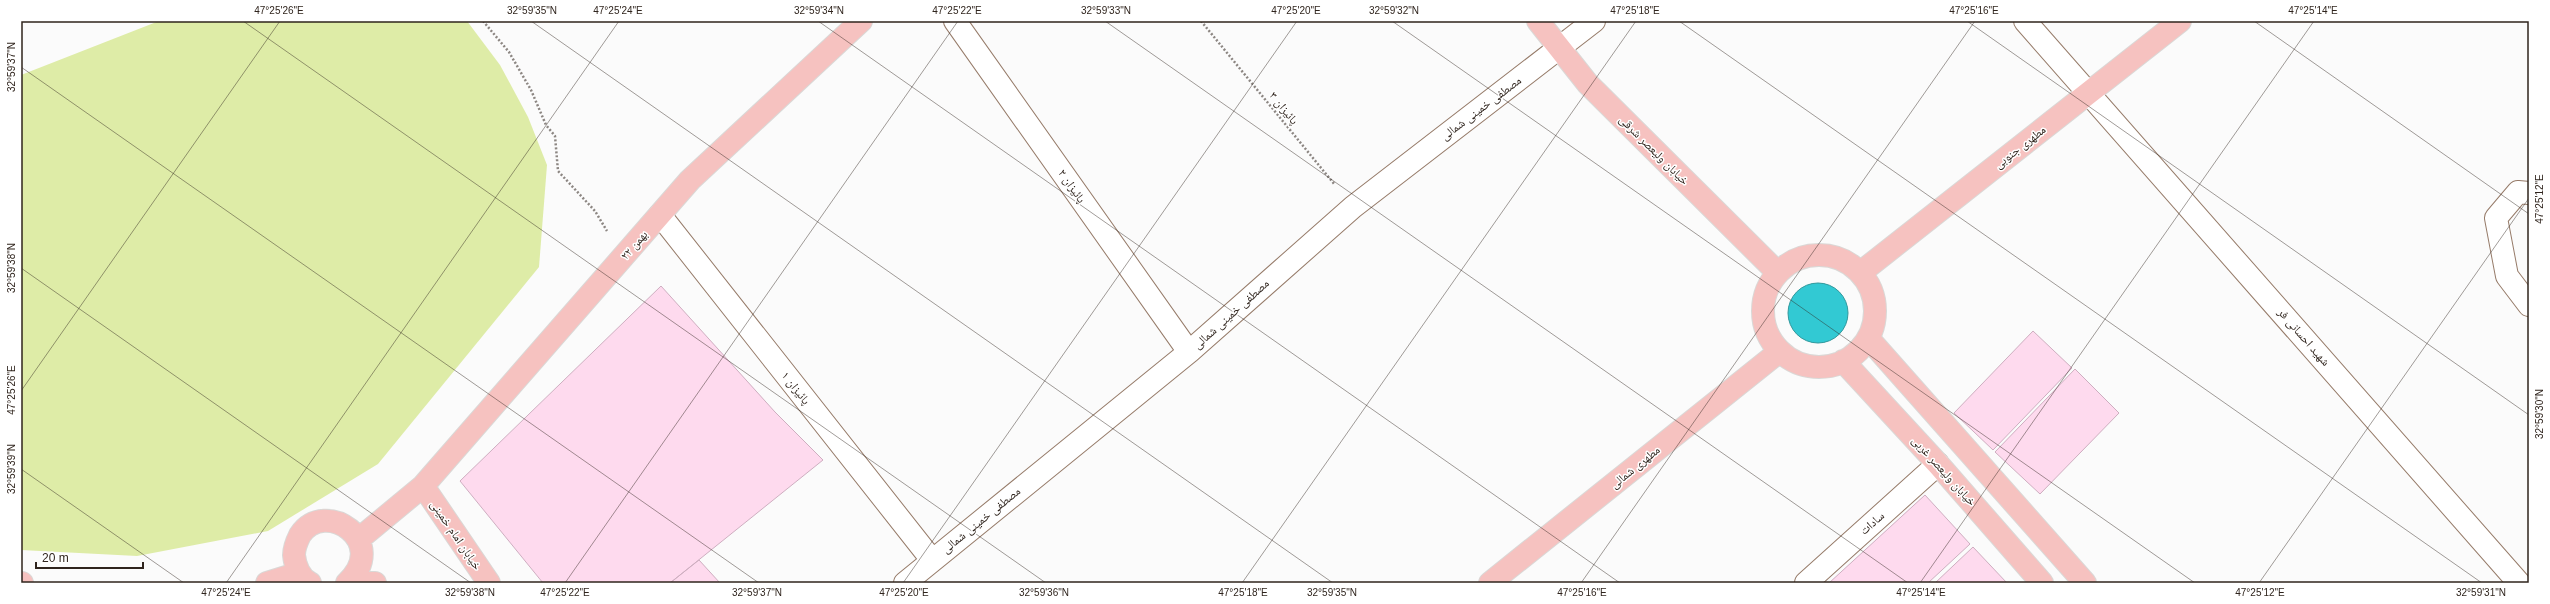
<svg xmlns="http://www.w3.org/2000/svg" width="2550" height="604" viewBox="0 0 2550 604" font-family="Arial,'Noto Naskh Arabic',sans-serif">
  <style>
    .green { fill: #deeca7 }
    .water { fill: #32c9d3; stroke: #31989c }
    .building { fill: #fedaee; stroke: #ceaec0 }
    .lines { fill: none; stroke-linecap: round; stroke-linejoin: round }
    .minor-casing { stroke: #967b69; stroke-width: 24 }
    .major-casing { stroke: #dad8d6; stroke-width: 24 }
    .path { stroke: #8c8682; stroke-width: 2.5; stroke-dasharray: 2 2; stroke-linecap: butt }
    .minor { stroke: #fff; stroke-width: 22 }
    .major { stroke: #f6c2c0; stroke-width: 22 }
    .ticks { fill: none; stroke: #2f241d; stroke-width: 1; stroke-opacity: 0.45 }
    .labels { text-anchor: middle; dominant-baseline: central; stroke-width: 3; stroke-linejoin: round; paint-order: stroke }
    .street-label { font-size: 12px; fill: #2f241d; stroke: #fff }
    .neatline { fill: none; stroke: #2f241d; stroke-width: 1.5 }
    .ticks-label { font-size: 10px; text-anchor: middle; fill: #2f241d }
  </style>
  <rect width="100%" height="100%" fill="#fbfbfb"/>
  <path class="green" d="M159 21H467L500 65 528 117 547 165 539 267 378 464 268 531 137 556 21 550V75Z"/>
  <path class="water" d="M1788 313a30 30 0 1 1 60 0a30 30 0 1 1-60 0Z"/>
  <path class="building" d="M661 286 775 412 823 460 670 583H543L460 481Z
    M2033 331 2072 368 1993 450 1954 413Z
    M2075 369 2119 413 2040 494 1995 452Z
    M1925 495 1970 544 1928 583H1829Z
    M1973 547 2007 583H1935Z
    M699 560 720 583H670Z"/>
  <g class="lines">
    <defs>
      <path id="minor" d="M955 21 1189 352
        M2025 21 2519 583
        M2529 193 2518 192 2496 218 2507 276 2529 305
        M660 215 932 560
        M905 583 1189 352 1353 207 1594 21
        M1806 583 1938 464"/>
      <path id="major" d="M1538 21 1588 84 1777 272
        M1763 311a56 56 0 1 1 112 0a56 56 0 1 1-112 0Z
        M1860 273 2180 21
        M1868 338 2085 583
        M1843 361 1938 464 2042 583
        M423 486 489 583
        M359 539 423 486 690 180 861 21
        M21 583H22
        M267 583 299 573
        M310 583C300 578 295 566 294 555 294 548 297 541 300 535 325 497 391 542 347 583
        M347 583H375
        M1490 583 1780 351"/>
    </defs>
    <use href="#minor" class="minor-casing"/>
    <use href="#major" class="major-casing"/>
    <path class="path" d="M483 21 509 52 531 90 546 125 555 136 558 171 595 211 607 231
      M1201 21 1335 185"/>
    <use href="#minor" class="minor"/>
    <use href="#major" class="major"/>
  </g>
  <path class="ticks" d="M243 21 1046 583M531 21 1333 583M818 21 1620 583M1105 21 1908 583M1392 21 2195 583M1679 21 2482 583M1967 21 2529 415M2254 21 2529 214M21 67 759 583M21 268 471 583M21 391 280 21M21 469 184 583M226 583 619 21M565 583 958 21M903 583 1297 21M1242 583 1636 21M1581 583 1975 21M1920 583 2314 21M2259 583 2529 198"/>
  <g class="labels">
    <g class="street-label">
      <text transform="translate(1284 108) rotate(51)">پائیزان ۳</text>
      <text transform="translate(1481 108) rotate(-37)">مصطفی خمینی شمالی</text>
      <text transform="translate(2020 147) rotate(-38)">مطهری جنوبی</text>
      <text transform="translate(1654 150) rotate(45)">خیابان ولیعصر شرقی</text>
      <text transform="translate(1072 186) rotate(55)">پائیزان ۲</text>
      <text transform="translate(634 245) rotate(-49)">۲۲ بهمن</text>
      <text transform="translate(1231 314) rotate(-42)">مصطفی خمینی شمالی</text>
      <text transform="translate(2304 337) rotate(49)">شهید احسانی فر</text>
      <text transform="translate(796 388) rotate(52)">پائیزان ۱</text>
      <text transform="translate(1635 467) rotate(-39)">مطهری شمالی</text>
      <text transform="translate(1944 471) rotate(48)">خیابان ولیعصر غربی</text>
      <text transform="translate(981 520) rotate(-39)">مصطفی خمینی شمالی</text>
      <text transform="translate(1872 523) rotate(-42)">سادات</text>
      <text transform="translate(456 535) rotate(56)">خیابان امام خمینی</text>
    </g>
  </g>
  <rect width="2550" height="604" fill="none" stroke="#ffffff" stroke-width="44"/>
  <path d="M36 562v6h107v-6" fill="none" stroke="#2f241d" stroke-width="2"/>
  <text x="42" y="562" font-size="12" fill="#2f241d" stroke="#ffffff" stroke-width="3" paint-order="stroke">20 m</text>
  <rect x="22" y="22" width="2506" height="560" class="neatline"/>
  <g class="ticks-label">
    <text x="279" y="14">47°25'26"E</text>
    <text x="532" y="14">32°59'35"N</text>
    <text x="618" y="14">47°25'24"E</text>
    <text x="819" y="14">32°59'34"N</text>
    <text x="957" y="14">47°25'22"E</text>
    <text x="1106" y="14">32°59'33"N</text>
    <text x="1296" y="14">47°25'20"E</text>
    <text x="1394" y="14">32°59'32"N</text>
    <text x="1635" y="14">47°25'18"E</text>
    <text x="1974" y="14">47°25'16"E</text>
    <text x="2313" y="14">47°25'14"E</text>
    <text transform="translate(11 67) rotate(-90)" y="4">32°59'37"N</text>
    <text transform="translate(2539 199) rotate(-90)" y="4">47°25'12"E</text>
    <text transform="translate(11 268) rotate(-90)" y="4">32°59'38"N</text>
    <text transform="translate(11 390) rotate(-90)" y="4">47°25'26"E</text>
    <text transform="translate(2539 414) rotate(-90)" y="4">32°59'30"N</text>
    <text transform="translate(11 469) rotate(-90)" y="4">32°59'39"N</text>
    <text x="226" y="596">47°25'24"E</text>
    <text x="470" y="596">32°59'38"N</text>
    <text x="565" y="596">47°25'22"E</text>
    <text x="757" y="596">32°59'37"N</text>
    <text x="904" y="596">47°25'20"E</text>
    <text x="1044" y="596">32°59'36"N</text>
    <text x="1243" y="596">47°25'18"E</text>
    <text x="1332" y="596">32°59'35"N</text>
    <text x="1582" y="596">47°25'16"E</text>
    <text x="1921" y="596">47°25'14"E</text>
    <text x="2260" y="596">47°25'12"E</text>
    <text x="2481" y="596">32°59'31"N</text>
  </g>
</svg>
